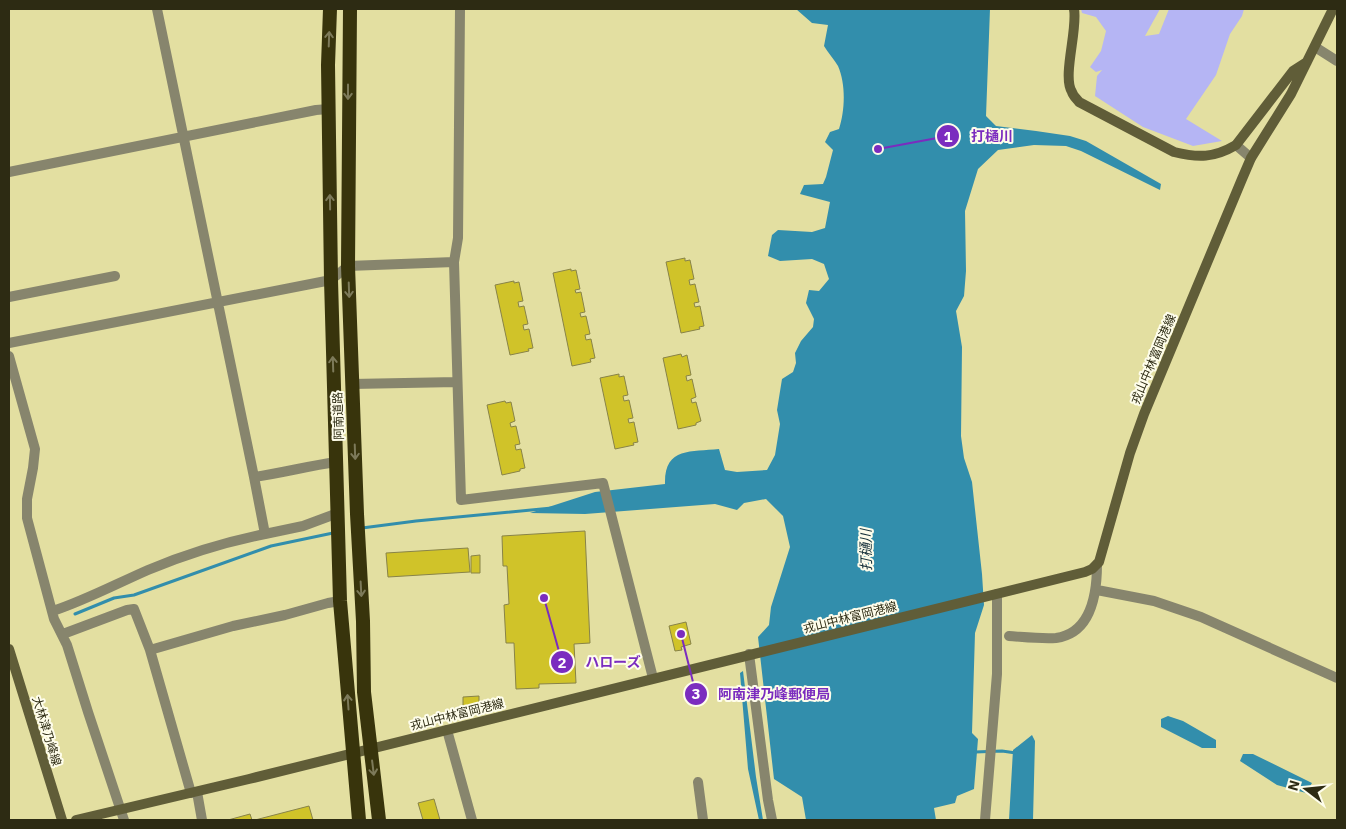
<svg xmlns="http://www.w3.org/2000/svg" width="1346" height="829" viewBox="0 0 1346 829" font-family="'IBM Plex Sans','Noto Sans JP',sans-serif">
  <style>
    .green { fill: #b5b5f4 }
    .water { fill: #328eac }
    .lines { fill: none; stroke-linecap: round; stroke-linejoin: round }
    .stream { stroke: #328eac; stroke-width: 3 }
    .building { fill: #d0c329; stroke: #888348 }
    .minor { stroke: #87856d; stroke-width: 10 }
    .tertiary { stroke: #87856d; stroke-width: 10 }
    .secondary { stroke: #605d38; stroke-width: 10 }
    .trunk { stroke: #38340c; stroke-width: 14 }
    .oneway { stroke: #7d7a5a }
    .labels { text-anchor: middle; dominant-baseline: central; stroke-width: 4; stroke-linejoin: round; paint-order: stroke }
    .street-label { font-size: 12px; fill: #2d2b13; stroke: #fefdeb }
    .water-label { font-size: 14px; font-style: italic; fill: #132e38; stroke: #fefdeb }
    .leader { fill: none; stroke: #7b2cbf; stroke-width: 2 }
    .callout-dot { fill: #7b2cbf; stroke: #fefdeb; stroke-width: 2 }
    .mark-label { font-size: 15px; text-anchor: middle; font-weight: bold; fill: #fff }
    .callout-label { font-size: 14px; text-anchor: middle; font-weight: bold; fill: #7b2cbf; stroke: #fefdeb; stroke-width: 4; stroke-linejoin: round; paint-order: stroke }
  </style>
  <rect width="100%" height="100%" fill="#e3dfa1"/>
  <path class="green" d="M1081 9H1160L1145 36 1159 34 1169 9H1244L1242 16 1230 34 1216 75 1186 119 1222 141 1193 146 1143 127 1095 96 1097 76 1102 70 1096 72 1090 67 1101 51 1106 31 1096 17 1082 13Z"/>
  <path class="water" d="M796 9H990L986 116 996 126 1036 131 1070 136 1086 141 1161 184 1160 190 1081 151 1066 146 1034 145 998 150 978 169 965 211 966 271 964 296 956 311 962 347 961 436 964 458 972 482 982 574 984 605 975 633 972 733 978 739 974 789 957 796 955 803 934 808 936 820H806L802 797 774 779 758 637 769 625 771 607 790 547 783 516 766 499 744 503 737 510 715 504 585 514 530 513 595 492 665 484C664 447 691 452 719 449L725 470 737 472 767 470 775 455 780 424 777 410 782 379 793 372 796 363 795 353 801 341 813 327 814 319 806 303 809 290 819 291 829 279 824 264 812 259 780 261 768 256 772 235 778 230 812 232 825 228 830 202 800 194 804 185 823 184 826 177 833 150 825 142 830 132 839 129C845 111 846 84 838 66 834 59 828 53 824 46L828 25 812 23Z
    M743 671 756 777 763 820H759L748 769 740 673Z
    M1168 716 1183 721 1216 740V748H1202L1161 727V719Z
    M1032 735 1035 741 1033 820H1009L1013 750Z
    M1243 754H1253L1312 783 1306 793 1277 785 1240 761Z"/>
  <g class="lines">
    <path class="stream" d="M362 528 416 521 552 508
      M75 614 114 598 134 595 271 546 333 533
      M975 752 1002 751 1016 753"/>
  </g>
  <path class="building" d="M685 258V261L690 260 694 279 689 280 690 285 695 284 699 302 694 303 695 307 700 306 704 326 699 327 700 329 681 333 666 262Z
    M571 269V271L576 270 580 289 575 290 576 293 581 292 585 312 580 313 581 317 586 316 590 334 585 335 586 340 591 339 595 358 590 359 591 362 572 366 553 273Z
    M514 281V283L519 282 523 301 518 302 519 307 524 306 528 324 523 325 524 330 529 329 533 348 528 349 529 351 510 355 495 285Z
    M681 354 682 357 687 355 691 375 686 376 687 381 692 379 696 397 691 399 692 403 696 402 701 421 696 423V425L678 429 663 358Z
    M619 374V377L624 376 628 395 623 396 624 401 629 400 633 418 628 419 629 423 634 422 638 442 633 443 634 445 615 449 600 378Z
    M505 401 506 403 511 402 515 421 510 423 511 427 516 426 520 444 515 445 516 450 521 449 525 468 520 469V471L502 475 487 405Z
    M585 531 590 643 574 644 576 683 539 684V688L516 689 514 643H506L504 605 509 604 507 566H503L502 536Z
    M468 548 470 572 388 577 386 553Z
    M480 555V573H471V556Z
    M686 622 691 644 681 647 682 650 675 651 669 626Z
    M479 696V705L463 706V697Z
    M434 799 440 820H423L418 803Z
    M309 806 313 820H255Z
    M250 814 252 820H228Z"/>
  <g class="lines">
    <path class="minor" d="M157 9 254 477C282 473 308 466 336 462
      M460 9 458 238 454 262 461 500 603 483 653 678
      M1236 145 1251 158
      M9 172 316 110 329 109
      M9 297 115 276
      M9 343 331 280 348 266 454 262
      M9 356 35 449 33 468 27 499V518L54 619 67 645 88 712 124 820
      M352 384 457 382
      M254 477 265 534 303 526 338 513
      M1097 590 1154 601 1201 617 1337 678
      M53 611C86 600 116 584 148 570 186 554 225 542 265 534
      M63 634 127 610 134 609 150 650
      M1009 636C1024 637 1041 639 1056 638 1092 633 1097 593 1097 564
      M749 654 768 800 772 820
      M447 730 472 820
      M698 782 703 820
      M197 792 202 820
      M191 793 150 650 233 626 285 615 328 603 340 601
      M985 820 997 674V594"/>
    <path class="tertiary" d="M1315 47 1337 61"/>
    <path class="secondary" d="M1074 9C1078 29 1062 77 1072 92 1073 96 1077 99 1079 102L1174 152C1198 158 1214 158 1236 145L1293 71 1307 62
      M9 649 62 820
      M76 820 249 779 1085 572 1092 569 1099 562 1130 453 1144 414 1242 179 1251 158 1291 94 1333 9"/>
    <path class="trunk" d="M330 9 328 65 331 280 340 601 359 820
      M350 9 348 266 357 514 363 621 364 692 379 820"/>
  </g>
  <defs><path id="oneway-shaft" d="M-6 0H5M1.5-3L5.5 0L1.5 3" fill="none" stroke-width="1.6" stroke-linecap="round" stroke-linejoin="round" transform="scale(1.25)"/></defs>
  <g class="oneway">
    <use href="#oneway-shaft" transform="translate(329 39) rotate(-88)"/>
    <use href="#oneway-shaft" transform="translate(348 92) rotate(90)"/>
    <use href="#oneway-shaft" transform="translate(330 202) rotate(-91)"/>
    <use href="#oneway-shaft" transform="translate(349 290) rotate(88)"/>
    <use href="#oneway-shaft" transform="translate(333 364) rotate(-92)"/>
    <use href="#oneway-shaft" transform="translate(355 452) rotate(88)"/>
    <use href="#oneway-shaft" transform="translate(361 589) rotate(87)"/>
    <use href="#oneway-shaft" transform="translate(348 702) rotate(-94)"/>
    <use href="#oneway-shaft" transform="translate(373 768) rotate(83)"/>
  </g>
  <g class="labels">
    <g class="street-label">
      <text transform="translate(1153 359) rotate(-67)">戎山中林富岡港線</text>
      <text transform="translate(338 416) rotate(-92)">阿南道路</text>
      <text transform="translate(850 617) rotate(-14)">戎山中林富岡港線</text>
      <text transform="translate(457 714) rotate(-14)">戎山中林富岡港線</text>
      <text transform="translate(47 731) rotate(73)">大林津乃峰線</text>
    </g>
    <g class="water-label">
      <text transform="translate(866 550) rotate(-91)">打樋川</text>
    </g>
  </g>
  <path class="leader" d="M878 149L948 136M544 598L562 662M681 634L696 694"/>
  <g class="callout-dot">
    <circle cx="878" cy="149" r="5"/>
    <circle cx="544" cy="598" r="5"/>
    <circle cx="681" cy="634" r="5"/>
    <circle cx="948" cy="136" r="12"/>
    <circle cx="562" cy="662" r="12"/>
    <circle cx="696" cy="694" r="12"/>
  </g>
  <g class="mark-label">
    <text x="948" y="142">1</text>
    <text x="562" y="668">2</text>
    <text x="696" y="699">3</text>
  </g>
  <g class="callout-label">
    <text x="992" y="141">打樋川</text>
    <text x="613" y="667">ハローズ</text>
    <text x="774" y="699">阿南津乃峰郵便局</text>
  </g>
  <rect width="1346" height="829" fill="none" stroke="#2d2b13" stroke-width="20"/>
  <g transform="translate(1306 789) rotate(286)" stroke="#fefdeb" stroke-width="4" paint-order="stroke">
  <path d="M0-4L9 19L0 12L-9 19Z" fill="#2d2b13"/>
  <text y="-8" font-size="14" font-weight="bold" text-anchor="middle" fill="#2d2b13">N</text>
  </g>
</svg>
